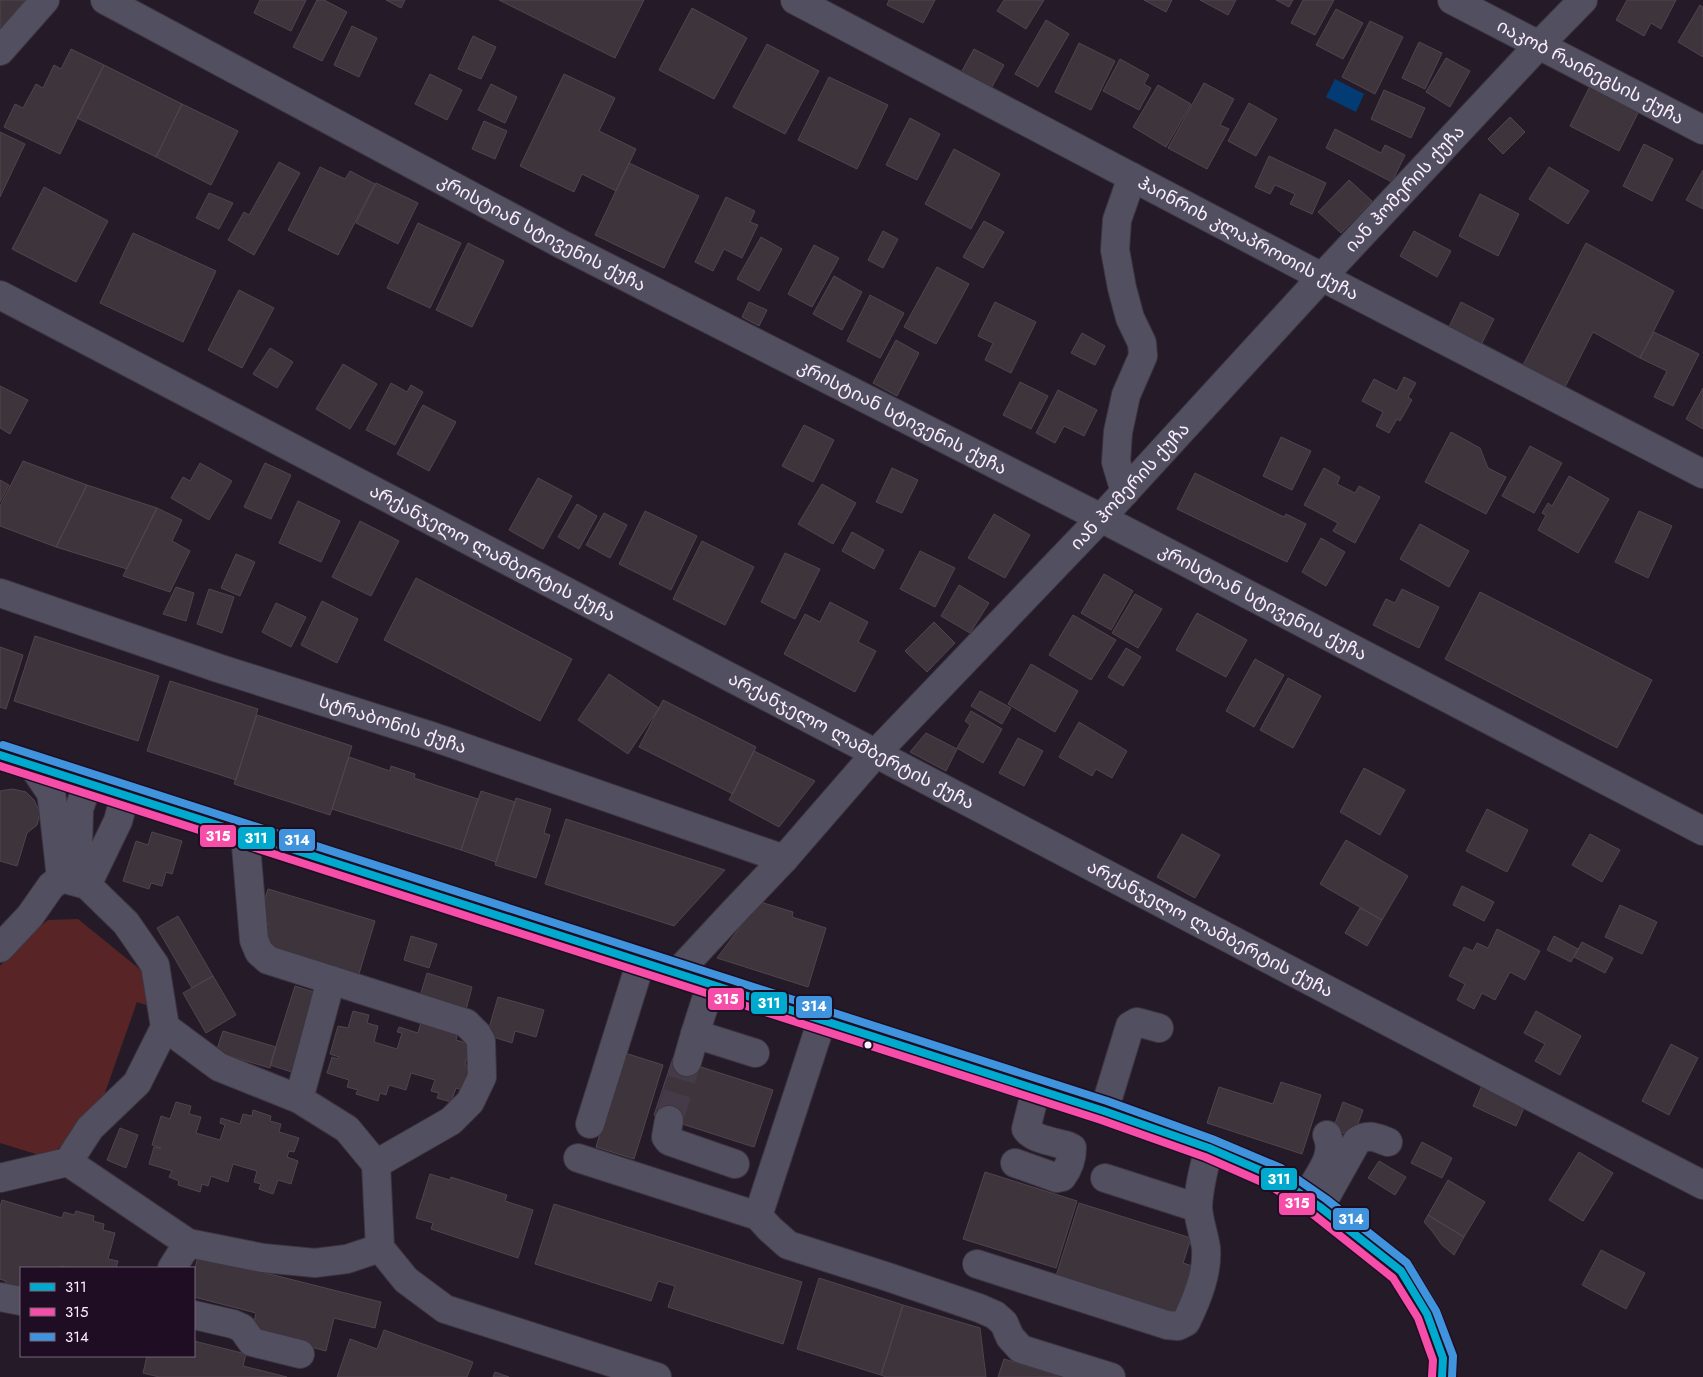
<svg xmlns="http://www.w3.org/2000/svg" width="1703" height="1377" viewBox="0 0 1703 1377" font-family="Jost,'Noto Sans Georgian',sans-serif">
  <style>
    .green { fill: #592425 }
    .water { fill: #033b74 }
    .building { fill: #3e343c; stroke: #50454e }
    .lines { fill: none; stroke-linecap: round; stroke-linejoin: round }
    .minor-tunnel { stroke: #453b48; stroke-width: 28; stroke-dasharray: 28 14; stroke-linecap: butt }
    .minor-casing { stroke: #3e3541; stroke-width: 30 }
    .minor { stroke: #525060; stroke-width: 28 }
    .bus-1-casing { stroke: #1e0d23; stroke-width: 11 }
    .bus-2-casing { stroke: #1e0d23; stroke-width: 11 }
    .bus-3-casing { stroke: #1e0d23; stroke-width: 11 }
    .bus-1 { stroke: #00a9ce; stroke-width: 8 }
    .bus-2 { stroke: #f54da8; stroke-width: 8 }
    .bus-3 { stroke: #4094de; stroke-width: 8 }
    .bus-dot { fill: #fbeffe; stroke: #1e0d23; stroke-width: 2 }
    .labels { text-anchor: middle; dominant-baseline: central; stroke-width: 5; stroke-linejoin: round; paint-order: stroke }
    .street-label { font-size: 18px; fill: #fbeffe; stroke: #1e0d23 }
    .line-badge { stroke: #1e0d23; stroke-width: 2 }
    .badge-label { font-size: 14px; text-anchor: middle; font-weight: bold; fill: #fff }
  </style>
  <rect width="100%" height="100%" fill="#251b28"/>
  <path class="green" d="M78 919 142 971 149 1006 137 1002 101 1104 49 1158 0 1143V966L22 940 48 920Z"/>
  <path class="water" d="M1335 79 1364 94 1356 112 1326 97Z"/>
  <path class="building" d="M1 0H25L0 29V2Z
    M260 0H306L291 31 254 13Z
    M317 0H324L347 12 322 61 293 47Z
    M386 0H405L401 8Z
    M499 0H644L615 58Z
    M889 0H935L923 23 887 5Z
    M1004 0H1044L1026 29 997 11Z
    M1144 0H1172L1166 12Z
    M1200 0H1236L1228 15Z
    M1276 0H1293L1289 7Z
    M1303 0H1334L1315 35 1291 23Z
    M1627 0H1676L1661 29 1651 23 1644 36 1616 20Z
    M1700 5 1703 7V57L1678 42Z
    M692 8 747 38 714 99 659 70Z
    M1336 9 1363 23 1343 59 1316 45Z
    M1046 20 1069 34 1038 87 1015 74Z
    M1370 21 1403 37 1375 94 1342 77Z
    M352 26 377 38 359 77 334 65Z
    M473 36 496 47 481 79 458 69Z
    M1419 42 1442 53 1425 89 1402 78Z
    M1079 43 1115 61 1091 110 1055 92Z
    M767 44 819 71 785 134 733 107Z
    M71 49 104 65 60 154 4 127 15 104 23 108 36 84 43 88 54 65 61 69Z
    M974 49 1004 65 988 94 958 78Z
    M1446 58 1470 71 1450 107 1426 92Z
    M1120 59 1149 75 1144 84 1151 88 1139 110 1103 91Z
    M104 65 182 104 156 157 77 118Z
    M430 74 462 90 447 120 415 104Z
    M564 74 615 98 599 131 636 149 616 191 582 174 574 192 520 166Z
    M829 77 888 105 857 169 798 140Z
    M1204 83 1234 99 1220 125 1229 129 1207 169 1168 148Z
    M491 84 517 97 505 123 478 110Z
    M1158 85 1191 104 1166 147 1133 127Z
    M1590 86 1639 111 1619 151 1570 126Z
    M1384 90 1425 108 1411 138 1371 119Z
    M1249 103 1277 119 1256 156 1228 141Z
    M182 104 238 131 211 185 156 157Z
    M1510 117 1525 132 1503 154 1488 139Z
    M910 118 940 134 917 180 886 165Z
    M484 121 507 131 495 159 472 149Z
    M1335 129 1381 153 1385 145 1405 155 1392 182 1326 148Z
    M0 132 25 144 0 197Z
    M1644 144 1673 159 1652 201 1623 186Z
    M954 149 1000 174 971 229 925 204Z
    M1269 156 1326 183 1312 214 1290 204 1295 194 1275 185 1270 194 1255 187Z
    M279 162 300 173 254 255 228 240 244 212 249 215Z
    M629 163 699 196 664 268 595 235Z
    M320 167 345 179 350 171 375 184 338 255 288 230Z
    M1549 167 1589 191 1568 224 1529 199Z
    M1703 170V209L1686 200Z
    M1349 180 1372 201 1341 233 1318 212Z
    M376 183 418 203 398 244 356 223Z
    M44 187 108 221 76 282 12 249Z
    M209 193 233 203 219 229 196 218Z
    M1480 194 1519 214 1498 256 1459 236Z
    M726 197 755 211 750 222 758 225 742 258 724 249 713 271 695 262Z
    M984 221 1004 232 983 268 963 257Z
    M418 223 461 243 430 308 387 288Z
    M883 231 898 239 883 268 868 260Z
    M1414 231 1451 251 1437 277 1400 256Z
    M133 233 216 271 183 342 100 303Z
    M761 237 782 249 759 291 737 279Z
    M468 243 504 261 472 327 436 310Z
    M1586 243 1674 291 1640 358 1593 332 1564 389 1522 367Z
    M814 245 839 258 812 307 788 294Z
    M937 267 969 284 936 344 904 327Z
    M834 276 862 292 842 330 813 314Z
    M239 290 274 308 242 368 208 350Z
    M870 295 904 313 880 358 847 341Z
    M749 302 767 310 759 326 742 317Z
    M995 302 1036 322 1011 373 985 360 993 343 978 336Z
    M1461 302 1494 319 1478 351 1445 335Z
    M1654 332 1699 354 1673 406 1654 397 1667 371 1640 358Z
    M1082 333 1105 346 1095 365 1071 353Z
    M896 340 919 353 897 396 873 383Z
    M270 348 293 362 277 388 253 374Z
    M343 364 377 384 350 429 316 409Z
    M1404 377 1416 383 1408 397 1412 400 1400 421 1397 419 1389 433 1376 426 1383 412 1362 401 1374 379 1397 391Z
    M1020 382 1048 396 1031 429 1003 415Z
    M391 383 407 392 411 385 423 392 395 445 366 430Z
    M0 386 28 400 10 434 0 428Z
    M1703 388V429L1686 419Z
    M1058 390 1097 410 1084 436 1064 426 1055 443 1036 433Z
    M423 405 456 422 429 471 397 454Z
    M804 425 834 440 813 482 782 466Z
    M1451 432 1480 448 1488 468 1506 477 1486 514 1425 482Z
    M1281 437 1311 451 1292 490 1263 476Z
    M1530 446 1562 463 1534 513 1502 496Z
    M23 461 87 485 56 547 0 526V506Z
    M200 463 232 481 209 520 171 498 183 477 190 481Z
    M265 463 291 475 271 519 244 507Z
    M892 468 918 480 902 513 876 502Z
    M1324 468 1340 477 1337 484 1355 493 1359 486 1380 497 1355 543 1333 531 1338 523 1304 505Z
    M1195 473 1284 517 1286 514 1306 524 1287 562 1177 509Z
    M1569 476 1609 499 1578 553 1538 530 1546 515 1542 513 1548 503 1552 506Z
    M538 478 572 496 543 549 509 530Z
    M0 480 9 485 0 502Z
    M822 484 856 503 833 544 798 524Z
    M87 485 157 508 127 569 56 547Z
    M298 501 340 521 321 562 279 543Z
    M577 504 597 516 579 549 558 537Z
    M157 508 182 520 172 541 190 551 170 592 123 576Z
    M645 511 697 536 671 590 619 564Z
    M1639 511 1672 526 1648 578 1615 562Z
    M604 513 627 525 610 558 586 545Z
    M994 514 1030 535 1005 578 968 558Z
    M360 521 399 541 371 596 332 577Z
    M1420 524 1469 551 1449 587 1400 559Z
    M852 532 884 550 874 569 842 551Z
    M1321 538 1345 552 1326 586 1302 572Z
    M702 541 754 567 725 625 673 599Z
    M920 551 955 568 935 607 900 589Z
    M785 553 820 569 795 619 761 602Z
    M236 554 255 562 240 596 221 588Z
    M1104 574 1133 591 1111 630 1081 613Z
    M416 578 572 659 540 721 384 640Z
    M959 585 989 603 970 633 941 616Z
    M176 587 194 593 186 621 163 614Z
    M209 589 234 597 222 633 197 624Z
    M1402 589 1439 607 1419 648 1373 625 1386 599 1395 603Z
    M1480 592 1652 680 1617 748 1445 659Z
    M1135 594 1162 609 1138 648 1112 633Z
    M322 601 358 619 337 663 301 645Z
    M830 602 868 622 858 642 876 651 855 692 784 654 805 614 820 622Z
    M276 603 306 617 291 647 262 632Z
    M1197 613 1247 640 1226 677 1176 650Z
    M1073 615 1116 640 1091 680 1049 655Z
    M934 622 955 643 927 672 905 651Z
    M35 636 159 676 138 741 14 701Z
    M0 647 23 655 6 709 0 707Z
    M1126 648 1141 657 1123 686 1108 677Z
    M1255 659 1284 675 1254 727 1226 711Z
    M1031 664 1078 691 1055 732 1008 704Z
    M609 674 659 708 628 754 578 720Z
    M1288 678 1321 696 1293 748 1260 730Z
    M170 681 258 709 236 780 147 751Z
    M980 691 1011 708 1002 724 971 706Z
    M663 700 756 747 733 794 639 747Z
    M971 711 1002 729 983 763 957 748 970 725 965 721Z
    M257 715 352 746 330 815 234 784Z
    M1079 722 1127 751 1112 778 1096 769 1092 776 1059 757Z
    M926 733 957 749 946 771 910 752Z
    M1018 738 1043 751 1024 786 999 773Z
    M754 751 815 781 779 827 729 800Z
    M349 757 390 771 391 766 415 774 414 778 478 799 461 850 332 809Z
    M1364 768 1405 790 1380 835 1340 812Z
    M12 789 26 792 34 800 40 813 37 825 27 833 17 866 0 861V791Z
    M481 791 515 802 496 862 461 850Z
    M516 798 551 809 544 833 550 835 536 878 495 865Z
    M1487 809 1528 830 1507 872 1466 851Z
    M566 819 725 870 674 926 545 884Z
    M152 832 182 841 172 874 166 872 162 886 151 883 149 889 123 881 136 841 148 845Z
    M1182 834 1220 855 1195 898 1157 877Z
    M1590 834 1620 850 1602 882 1572 865Z
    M1346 840 1408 876 1382 920 1320 884Z
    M1462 886 1494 902 1484 921 1453 905Z
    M268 889 375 921 358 977 261 947 268 923 258 920Z
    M757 901 793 912 792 917 826 928 808 987 717 958 756 906Z
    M1620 905 1657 922 1642 954 1605 937Z
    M1360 908 1382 920 1367 946 1345 933Z
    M178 916 213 976 192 988 157 928Z
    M1497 929 1540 951 1525 980 1510 972 1495 1000 1482 993 1474 1009 1457 1000 1465 984 1449 976 1464 947 1473 951 1477 943 1488 948Z
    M411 936 437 944 429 968 404 960Z
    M1554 936 1578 949 1571 962 1547 950Z
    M1582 942 1613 958 1605 973 1574 957Z
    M427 973 472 987 466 1010 420 996Z
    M213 976 236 1015 206 1033 183 993Z
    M295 986 320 994 295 1073 270 1065Z
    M498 997 544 1010 536 1037 515 1031 512 1043 487 1035Z
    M353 1011 369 1015 367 1023 378 1026 374 1042 397 1049 402 1033 397 1032 399 1027 418 1033 421 1022 458 1033 456 1040 476 1046 472 1060 466 1059 465 1065 476 1068 469 1092 456 1088 451 1102 437 1098 439 1093 431 1091 435 1080 411 1073 406 1090 389 1085 386 1095 380 1093 378 1101 356 1094 358 1090 347 1087 349 1080 327 1073 332 1057 338 1059 339 1057 330 1054 338 1026 348 1028Z
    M1536 1011 1581 1036 1560 1075 1535 1061 1545 1044 1524 1033Z
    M223 1031 276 1047 270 1068 216 1052Z
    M1671 1044 1698 1058 1669 1115 1642 1101Z
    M625 1053 663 1065 634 1159 596 1147Z
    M673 1058 773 1090 754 1147 654 1115Z
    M1484 1081 1527 1101 1516 1126 1473 1106Z
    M1281 1082 1321 1095 1302 1154 1207 1123 1219 1087 1273 1104Z
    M176 1102 191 1106 189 1114 201 1117 196 1133 220 1140 225 1125 220 1123 221 1118 240 1124 243 1114 252 1116 253 1110 271 1116 270 1121 281 1124 279 1132 299 1138 294 1152 289 1151 287 1157 298 1161 291 1184 278 1180 273 1194 259 1189 261 1184 254 1182 257 1171 233 1164 228 1182 211 1176 208 1186 202 1184 200 1192 178 1185 179 1181 169 1177 172 1171 149 1164 154 1147 161 1149V1148L152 1145 161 1116 170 1119Z
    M1343 1102 1363 1110 1353 1137 1333 1129Z
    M120 1128 138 1135 126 1168 107 1160Z
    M1422 1142 1452 1158 1442 1178 1411 1163Z
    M1579 1152 1613 1173 1583 1221 1549 1200Z
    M1379 1161 1406 1177 1395 1195 1368 1178Z
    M985 1172 1077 1201 1056 1268 963 1239Z
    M430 1174 450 1180 451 1177 507 1195 505 1201 533 1210 518 1258 431 1229 433 1223 416 1218Z
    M1448 1180 1485 1202 1464 1237 1428 1215Z
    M2 1200 62 1218 64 1212 74 1215 76 1211 94 1216 93 1221 104 1224 103 1230 115 1233 108 1259 118 1261 116 1268H68L61 1266 60 1268H21V1289L5 1284 6 1281 0 1279V1207Z
    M1079 1203 1191 1238 1183 1263 1192 1266 1176 1314 1056 1276Z
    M554 1204 802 1282 783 1344 668 1307 675 1286 658 1281 651 1301 535 1264Z
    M1428 1215 1464 1237 1454 1255 1442 1245 1432 1231 1424 1222Z
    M1601 1250 1645 1273 1626 1309 1582 1285Z
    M198 1256 381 1302 375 1328 334 1318 326 1351 252 1332 256 1313 194 1297V1273Z
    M819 1278 903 1305 881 1375 797 1349Z
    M903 1305 980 1328 986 1377H886L881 1375Z
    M384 1330 473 1362 467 1377H337L350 1339 377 1349Z
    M194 1341 246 1354 243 1366 287 1377H159L143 1373 147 1356H194Z
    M1004 1359 1062 1377H998Z
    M495 1372 509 1377H493Z"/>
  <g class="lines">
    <path class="minor-tunnel" d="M669 1120 687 1062"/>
    <defs>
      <g id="minor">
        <path id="s1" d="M105 0 563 245 1101 518 1703 831"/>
        <path id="s2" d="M795 0 1322 277 1703 474"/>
        <path id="s3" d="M1452 0 1703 130"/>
        <path d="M0 51 45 0"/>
        <path id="s4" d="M0 295 1511 1086 1703 1185"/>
        <path d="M1125 492 1116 462 1118 432 1126 395 1143 356 1142 343 1130 318 1122 288 1115 250 1117 220 1132 177"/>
        <path id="s5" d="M0 593 218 668 428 735 784 859"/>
        <path d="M0 755 1104 1111 1209 1148 1276 1177 1320 1207 1367 1244 1401 1271 1427 1314 1443 1358 1442 1377"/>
        <path d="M32 765 51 793 53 806 61 878"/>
        <path d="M245 834 254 940 259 952 268 960 466 1023 477 1034 481 1041 482 1077 470 1102 451 1121 376 1164"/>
        <path d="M87 885 78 850 79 809 88 783"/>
        <path d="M87 885 118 821 125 795"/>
        <path d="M0 948 30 916 51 886 61 878"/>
        <path id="s6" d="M677 973 729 917 784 859 876 753 1101 518 1322 277 1538 46 1583 0"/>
        <path d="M711 984 695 1034 755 1053"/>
        <path d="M822 1020 758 1216 770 1229 788 1245 885 1276 979 1308 995 1315 1004 1323 1010 1337 1021 1349 1111 1377"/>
        <path d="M165 1027 219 1067 299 1099 347 1129 376 1164 380 1248 406 1280 445 1309 657 1377"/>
        <path d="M687 1062 695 1034"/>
        <path d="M299 1099 331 980"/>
        <path d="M1104 1111 1130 1026 1137 1022 1159 1028"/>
        <path d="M669 1120 666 1137 669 1141 735 1164"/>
        <path d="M590 1124 641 961"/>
        <path d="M578 1158 758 1216"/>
        <path d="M68 1162 188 1243 263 1258 315 1263 347 1259 380 1248"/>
        <path d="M1015 1163 1057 1178 1062 1177C1068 1169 1072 1158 1072 1148L1068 1146C1056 1142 1034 1140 1026 1129L1036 1089"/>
        <path d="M0 1178 68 1162 90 1128 137 1083 165 1027 155 965 126 923 87 885 61 878"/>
        <path d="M1105 1178 1198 1208"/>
        <path d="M1314 1184C1323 1169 1335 1153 1327 1135"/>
        <path d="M1320 1207 1357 1141C1368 1133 1377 1138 1388 1142"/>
        <path d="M977 1264 1167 1325 1178 1326 1186 1322C1197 1299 1208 1273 1206 1248 1204 1234 1198 1219 1198 1206 1199 1186 1204 1167 1209 1148"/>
        <path d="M172 1268 188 1243"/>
        <path d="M0 1297 21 1301"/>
        <path d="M194 1315 233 1324 242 1328 252 1342 300 1354"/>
      </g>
    </defs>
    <use href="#minor" class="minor-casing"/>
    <use href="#minor" class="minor"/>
    <defs>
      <path id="bus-1" d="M0 755 1104 1111 1209 1148 1276 1177 1320 1207 1401 1271 1427 1314 1443 1358 1442 1377"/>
      <path id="bus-2" d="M0 766 1101 1120 1205 1157 1271 1186 1314 1215 1393 1278 1418 1318 1433 1360 1432 1376"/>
      <path id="bus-3" d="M3 745 1107 1101 1212 1139 1281 1168 1326 1199 1407 1263 1436 1311 1453 1356 1452 1377"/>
    </defs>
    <use href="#bus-1" class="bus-1-casing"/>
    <use href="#bus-2" class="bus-2-casing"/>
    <use href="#bus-3" class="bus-3-casing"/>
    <use href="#bus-1" class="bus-1"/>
    <use href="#bus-2" class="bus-2"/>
    <use href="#bus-3" class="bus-3"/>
  </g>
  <circle class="bus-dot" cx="868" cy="1045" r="4.5"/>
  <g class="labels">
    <g class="street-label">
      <text stroke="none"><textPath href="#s3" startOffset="156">იაკობ რაინეგსის ქუჩა</textPath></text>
      <text stroke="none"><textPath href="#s6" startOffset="1070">იან ჰომერის ქუჩა</textPath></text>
      <text stroke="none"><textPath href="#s1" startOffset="495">კრისტიან სტივენის ქუჩა</textPath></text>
      <text stroke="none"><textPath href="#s2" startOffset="512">ჰაინრიხ კლაპროთის ქუჩა</textPath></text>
      <text stroke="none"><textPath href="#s1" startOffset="900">კრისტიან სტივენის ქუჩა</textPath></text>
      <text stroke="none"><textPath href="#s6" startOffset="665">იან ჰომერის ქუჩა</textPath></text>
      <text stroke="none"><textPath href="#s4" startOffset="556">არქანჯელო ლამბერტის ქუჩა</textPath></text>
      <text stroke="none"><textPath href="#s1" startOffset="1305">კრისტიან სტივენის ქუჩა</textPath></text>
      <text stroke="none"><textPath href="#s5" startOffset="414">სტრაბონის ქუჩა</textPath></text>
      <text stroke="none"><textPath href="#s4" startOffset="961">არქანჯელო ლამბერტის ქუჩა</textPath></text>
      <text stroke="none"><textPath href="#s4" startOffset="1366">არქანჯელო ლამბერტის ქუჩა</textPath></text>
    </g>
  </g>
  <g class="line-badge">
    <rect x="199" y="824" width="38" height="24" rx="5" fill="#f54da8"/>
    <rect x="237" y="826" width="39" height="24" rx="5" fill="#00a9ce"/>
    <rect x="278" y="828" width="38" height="24" rx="5" fill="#4094de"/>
    <rect x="707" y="987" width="38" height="24" rx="5" fill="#f54da8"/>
    <rect x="750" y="991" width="38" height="24" rx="5" fill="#00a9ce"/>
    <rect x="795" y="995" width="38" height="24" rx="5" fill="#4094de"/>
    <rect x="1260" y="1167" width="38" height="24" rx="5" fill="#00a9ce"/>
    <rect x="1278" y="1192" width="38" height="24" rx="5" fill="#f54da8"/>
    <rect x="1332" y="1207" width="38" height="24" rx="5" fill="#4094de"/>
  </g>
  <g class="badge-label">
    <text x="218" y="841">315</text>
    <text x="256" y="843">311</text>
    <text x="297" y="845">314</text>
    <text x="726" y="1004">315</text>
    <text x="769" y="1008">311</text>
    <text x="814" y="1011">314</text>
    <text x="1279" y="1184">311</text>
    <text x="1297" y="1208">315</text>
    <text x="1351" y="1224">314</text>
  </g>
  <rect x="20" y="1267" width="175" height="90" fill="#1e0d23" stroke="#76677b"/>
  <rect x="30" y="1283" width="25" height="8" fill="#00a9ce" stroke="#76677b"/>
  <text x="65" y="1292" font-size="15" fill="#fbeffe">311</text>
  <rect x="30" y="1308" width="25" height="8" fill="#f54da8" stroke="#76677b"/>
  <text x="65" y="1317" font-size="15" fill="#fbeffe">315</text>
  <rect x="30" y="1333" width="25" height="8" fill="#4094de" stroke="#76677b"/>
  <text x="65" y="1342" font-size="15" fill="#fbeffe">314</text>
</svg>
